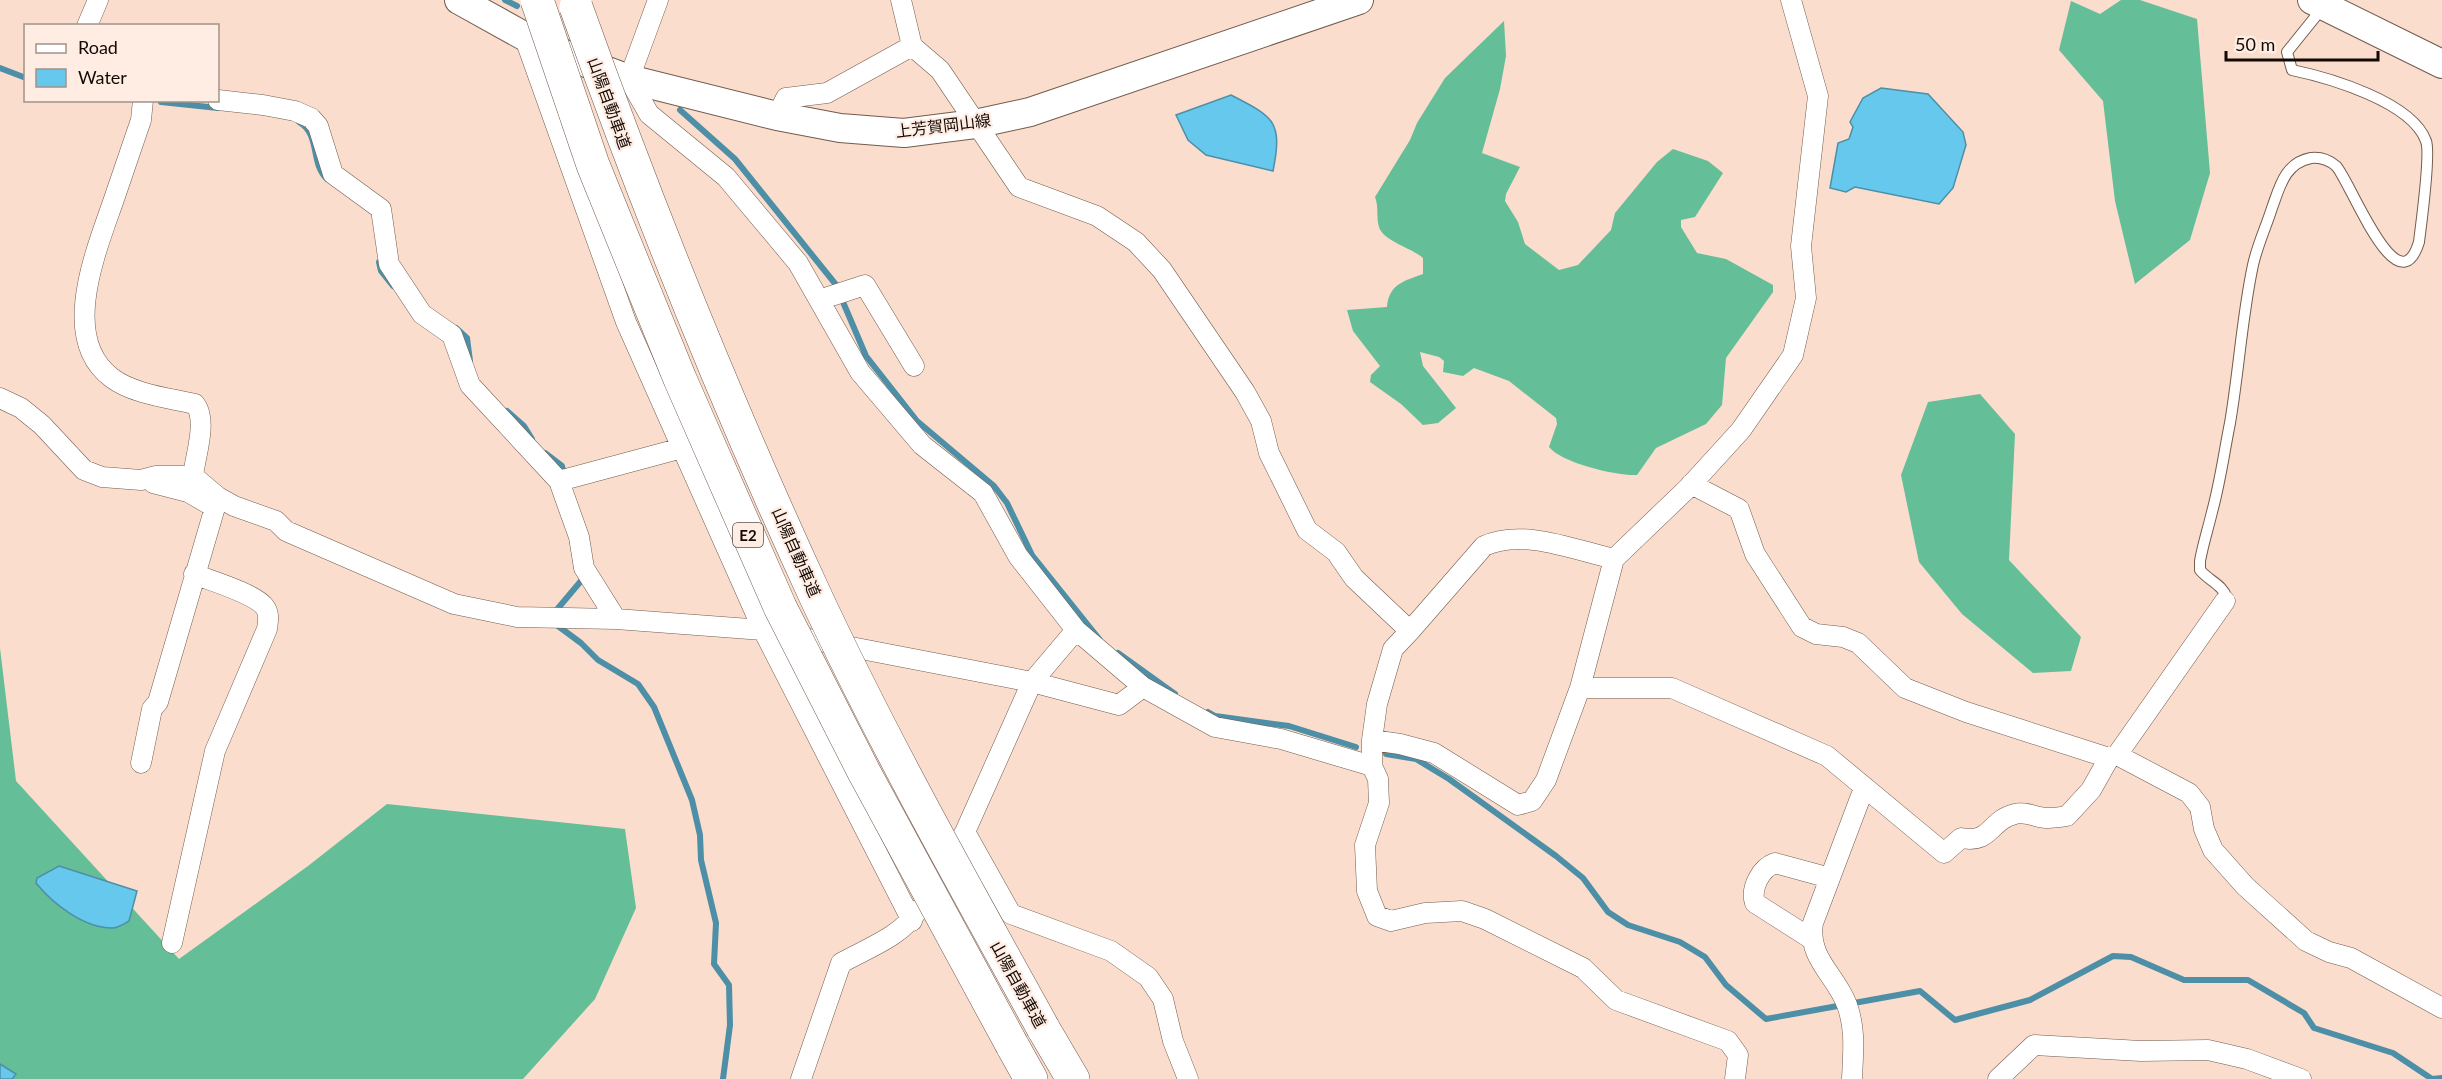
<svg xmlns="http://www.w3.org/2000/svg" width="2442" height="1079" viewBox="0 0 2442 1079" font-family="Lato,'Noto Sans JP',sans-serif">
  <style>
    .forest { fill: #64be98 }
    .water { fill: #66c8ec; stroke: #4d8fa7; stroke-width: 1.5 }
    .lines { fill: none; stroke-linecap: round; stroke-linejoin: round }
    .stream { stroke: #4d8fa7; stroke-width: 6 }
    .lane-casing { stroke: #735b4d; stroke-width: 12 }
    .street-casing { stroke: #735b4d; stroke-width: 21 }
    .secondary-casing { stroke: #735b4d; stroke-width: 30 }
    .highway-casing { stroke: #735b4d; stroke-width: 34 }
    .lane { stroke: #fff; stroke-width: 10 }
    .street { stroke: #fff; stroke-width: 20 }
    .secondary { stroke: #fff; stroke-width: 28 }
    .highway { stroke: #fff; stroke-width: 33 }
    .highway-bridge-casing { stroke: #735b4d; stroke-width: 34; stroke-linecap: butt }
    .highway-bridge { stroke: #fff; stroke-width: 33 }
    .labels { text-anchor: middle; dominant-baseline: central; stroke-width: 4.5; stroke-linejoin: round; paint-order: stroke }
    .shield { fill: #ffede3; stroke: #5a4e48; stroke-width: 1.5 }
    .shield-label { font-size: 15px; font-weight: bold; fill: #130a05 }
    .street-label { font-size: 16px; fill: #130a05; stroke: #ffede3 }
  </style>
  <rect width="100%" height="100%" fill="#faddcd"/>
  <path class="forest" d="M2121 0H2140L2197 19 2210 173 2190 240 2135 284 2115 201 2103 101 2059 50 2071 1 2100 14Z
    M1504 21 1506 56 1500 89 1482 153 1520 167 1506 194 1505 201 1518 222 1525 244 1559 270 1578 265 1611 230 1615 213 1657 162 1673 149 1708 161 1723 173 1695 217 1681 220V227L1697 253 1726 259 1773 285V292L1726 358 1722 405 1706 424 1656 448 1637 475C1616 476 1562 463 1549 447L1557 424 1556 418 1509 381 1474 368 1463 376 1443 372 1444 361 1439 357 1420 352 1423 366 1456 408 1438 423 1423 425 1401 404 1370 382 1371 375 1380 366 1353 331 1347 310 1387 307C1389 284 1404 281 1423 274V258C1412 248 1383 241 1379 227 1376 217 1379 207 1375 197L1410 140 1417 123 1445 78Z
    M1980 394 2015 434 2009 560 2081 637 2071 671 2033 673 1962 614 1919 562 1901 475 1928 402Z
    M0 648 16 781 179 959 308 866 387 804 625 829 636 908 595 999 523 1079H0Z"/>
  <path class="water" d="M1881 88 1928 94 1963 132 1966 145 1953 188 1939 204 1855 187 1846 192 1830 188 1838 143 1849 139 1853 127 1850 122 1863 98Z
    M1231 95C1274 117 1283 121 1273 171L1206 155 1188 140 1176 115Z
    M59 866 137 891 129 921C124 924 118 928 112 928 84 928 53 904 36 883L37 878Z
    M0 1064 16 1074 12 1079H0Z"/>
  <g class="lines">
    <path class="stream" d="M505 0 517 6
      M0 68 26 78
      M161 102 218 108
      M680 110 735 159 837 286
      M299 122C321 135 310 163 327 179
      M379 262 381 271 393 286
      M843 302 866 356 917 421 994 486 1007 503 1032 555 1100 640
      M456 328 467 338 470 361
      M507 411 524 426 532 439
      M545 453 562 466 565 476
      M554 613 586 575
      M554 623 581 643 598 660 638 684 654 707 692 800 700 835 701 860 716 923 714 964 729 985 730 1025 723 1079
      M1118 653 1175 694
      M1208 712 1215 716 1289 726 1356 747
      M1386 754 1416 759 1449 779 1556 856 1583 878 1608 912 1628 925 1680 942 1705 957 1726 985 1766 1019 1920 991 1955 1020 2030 1000 2113 956 2131 957 2184 980H2248L2304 1013 2314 1028 2393 1053 2432 1079 2442 1078"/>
    <defs>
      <path id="lane" d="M2225 601 2227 598C2222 584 2209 581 2200 570V561C2203 544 2208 529 2212 512 2220 483 2224 453 2230 423 2239 370 2242 316 2253 265 2257 246 2266 227 2272 208 2280 186 2285 163 2311 158 2320 157 2329 160 2336 166 2349 178 2398 311 2419 242 2421 225 2431 154 2426 141 2412 102 2330 78 2292 70L2287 52 2324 6"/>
      <path id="street" d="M658 0 629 79 649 114 726 177 798 263 860 372 922 445 983 493 1018 556 1076 630 1143 687 1215 727 1281 739 1372 766
        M901 0 912 46 940 70 1019 187 1097 216 1136 242 1162 270 1245 392 1261 421 1269 453 1307 530 1336 552 1354 578 1410 631 1393 649 1377 704 1372 740
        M87 26 98 0
        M524 36 626 322 763 630 912 921
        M143 100 141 120C132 147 122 175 113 202 96 251 59 339 112 378 133 394 169 398 195 404 208 420 195 457 193 476
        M218 100 263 105 295 111 311 118 318 126 333 174 381 209 389 264 422 314 452 335 470 385 559 481 579 537 584 568 616 619
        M777 116 786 98 827 93 912 46
        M819 300 865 285 914 366
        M0 398 21 408 42 425 84 470 102 477 141 480 156 476H193L218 497 234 506 276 521 286 531 454 604 517 617 616 619 763 630 1032 682 1119 705 1143 687
        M559 481 682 448
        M153 483 188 492 214 507
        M1691 484 1739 509 1755 554 1802 627 1816 634 1843 637 1858 643 1905 688 1966 712 2109 758 2117 755 2189 793 2200 807 2204 829 2213 850 2245 886 2306 941 2329 952 2351 958 2442 1008
        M1410 631 1484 546C1523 528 1574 550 1614 559
        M1580 688H1672L1827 756 1944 853 1961 838C1992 844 1989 820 2015 814 2025 811 2037 818 2048 818 2054 818 2061 817 2067 816L2091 790 2109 758
        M2117 755 2225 601
        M141 763 152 709 158 702 218 497
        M965 832 1011 914 1111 951 1148 977 1163 999 1173 1041 1188 1079
        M946 864 965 832 1032 682 1076 630
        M1810 938 1755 903C1750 888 1761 868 1775 863L1830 878
        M172 943 215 751 267 629C268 621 270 613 264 606 253 593 211 581 194 574
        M801 1079 841 963C868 948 902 936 918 910
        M1735 1079 1738 1055 1728 1041 1616 1000 1583 968 1485 919 1462 911 1425 913 1391 921 1377 916 1367 891 1365 845 1379 803 1378 779 1372 766V740L1400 744 1434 753 1518 805 1532 801 1546 780 1580 688 1614 559 1689 487 1741 430 1793 355 1806 298 1801 246 1818 96 1791 0
        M1852 1079C1853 1053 1856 1030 1847 1005 1836 975 1807 958 1813 923L1864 788
        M1998 1079 2034 1045 2141 1051 2208 1050 2247 1059 2301 1079"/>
      <path id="secondary" d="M459 0 524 36 578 60 629 79 777 116 840 128 904 133 975 124 1030 112 1359 0
        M2312 0 2442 64"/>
      <path id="highway" d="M1043 1028 1073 1079
        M1012 1045 1031 1079"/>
    </defs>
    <use href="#lane" class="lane-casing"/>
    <use href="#street" class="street-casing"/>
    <use href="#secondary" class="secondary-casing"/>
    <use href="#highway" class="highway-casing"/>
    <use href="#lane" class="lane"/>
    <use href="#street" class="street"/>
    <use href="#secondary" class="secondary"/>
    <use href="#highway" class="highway"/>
    <defs>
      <path id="highway-bridge" d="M537 0 593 165 680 379 780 607 864 772 1012 1045
        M576 7C647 206 726 402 814 593 883 741 964 885 1043 1028"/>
    </defs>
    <use href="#highway-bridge" class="highway-bridge-casing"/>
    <use href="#highway-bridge" class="highway-bridge"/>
  </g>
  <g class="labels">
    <rect class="shield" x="733" y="523" width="30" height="24" rx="4.5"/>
    <g class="shield-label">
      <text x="748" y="535">E2</text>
    </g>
    <g class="street-label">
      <text transform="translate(610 103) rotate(70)">山陽自動車道</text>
      <text transform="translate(943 125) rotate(-7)">上芳賀岡山線</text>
      <text transform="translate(797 552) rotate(66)">山陽自動車道</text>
      <text transform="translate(1019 984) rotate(61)">山陽自動車道</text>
    </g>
  </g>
  <rect x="24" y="24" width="195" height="78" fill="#ffede3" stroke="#a1928a" stroke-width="1.5"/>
  <rect x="36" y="44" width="30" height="9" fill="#ffffff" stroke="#a1928a" stroke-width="1.5"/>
  <text x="78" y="54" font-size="18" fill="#130a05">Road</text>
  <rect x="36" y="69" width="30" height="18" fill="#66c8ec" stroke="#a1928a" stroke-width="1.5"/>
  <text x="78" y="84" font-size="18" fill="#130a05">Water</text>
  <path d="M2226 51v9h152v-9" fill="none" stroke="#130a05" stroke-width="3"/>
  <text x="2235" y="51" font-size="18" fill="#130a05" stroke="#ffede3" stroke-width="4.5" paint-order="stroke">50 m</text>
</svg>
